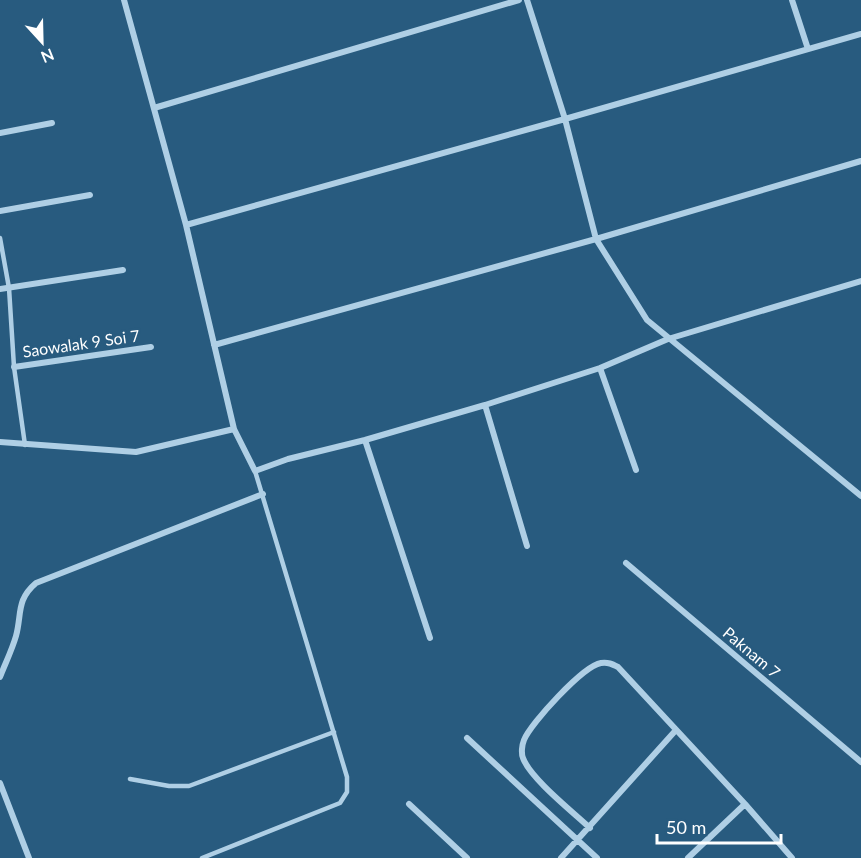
<svg xmlns="http://www.w3.org/2000/svg" width="861" height="858" viewBox="0 0 861 858" font-family="Lato,sans-serif">
  <style>
    .lines { fill: none; stroke-linecap: round; stroke-linejoin: round }
    .service { stroke: #afcfe5; stroke-width: 4.5 }
    .minor { stroke: #afcfe5; stroke-width: 6 }
    .labels { text-anchor: middle; dominant-baseline: central; stroke-width: 5; stroke-linejoin: round; paint-order: stroke }
    .street-label { font-size: 16px; fill: #fff; stroke: #285b7f }
  </style>
  <rect width="100%" height="100%" fill="#285b7f"/>
  <g class="lines">
    <path class="service" d="M0 238 9 288 14 367 25 445
      M130 779 169 786H189L334 732
      M202 858 340 803 347 792V777L255 471"/>
    <path class="minor" d="M124 0 186 225 234 429 255 471 288 459 365 440 485 405 600 368 668 339 861 281
      M527 0 565 119 596 239 647 320 861 496
      M792 0 808 49
      M154 108 519 0
      M0 133 52 123
      M0 211 90 195
      M186 225 565 119 861 34
      M0 289 123 270
      M214 345 596 239 861 161
      M14 367 151 347
      M600 368 636 470
      M485 405 527 546
      M365 440 430 638
      M0 442 136 452 234 429
      M626 563 861 762
      M0 677C5 664 12 650 16 636 22 614 16 600 36 583L263 494
      M467 738 597 858
      M0 783 29 858
      M409 804 467 858
      M590 828C573 812 530 778 523 758 521 753 522 745 524 740 531 723 583 666 601 663 608 662 612 664 618 667L745 804 792 858
      M561 858 676 730
      M688 858 745 804"/>
  </g>
  <g class="labels">
    <g class="street-label">
      <text transform="translate(81 343) rotate(-8)">Saowalak 9 Soi 7</text>
      <text transform="translate(752 652) rotate(40)">Paknam 7</text>
    </g>
  </g>
  <g transform="translate(42 42) rotate(158)" stroke="#285b7f" stroke-width="4.5" paint-order="stroke">
  <path d="M0-4.5L10 22L0 15L-10 22Z" fill="#ffffff"/>
  <text y="-9" font-size="16" font-weight="bold" text-anchor="middle" fill="#ffffff">N</text>
  </g>
  <path d="M657 834v9h124v-9" fill="none" stroke="#ffffff" stroke-width="3"/>
  <text x="666" y="834" font-size="18" fill="#ffffff" stroke="#285b7f" stroke-width="4.5" paint-order="stroke">50 m</text>
</svg>
